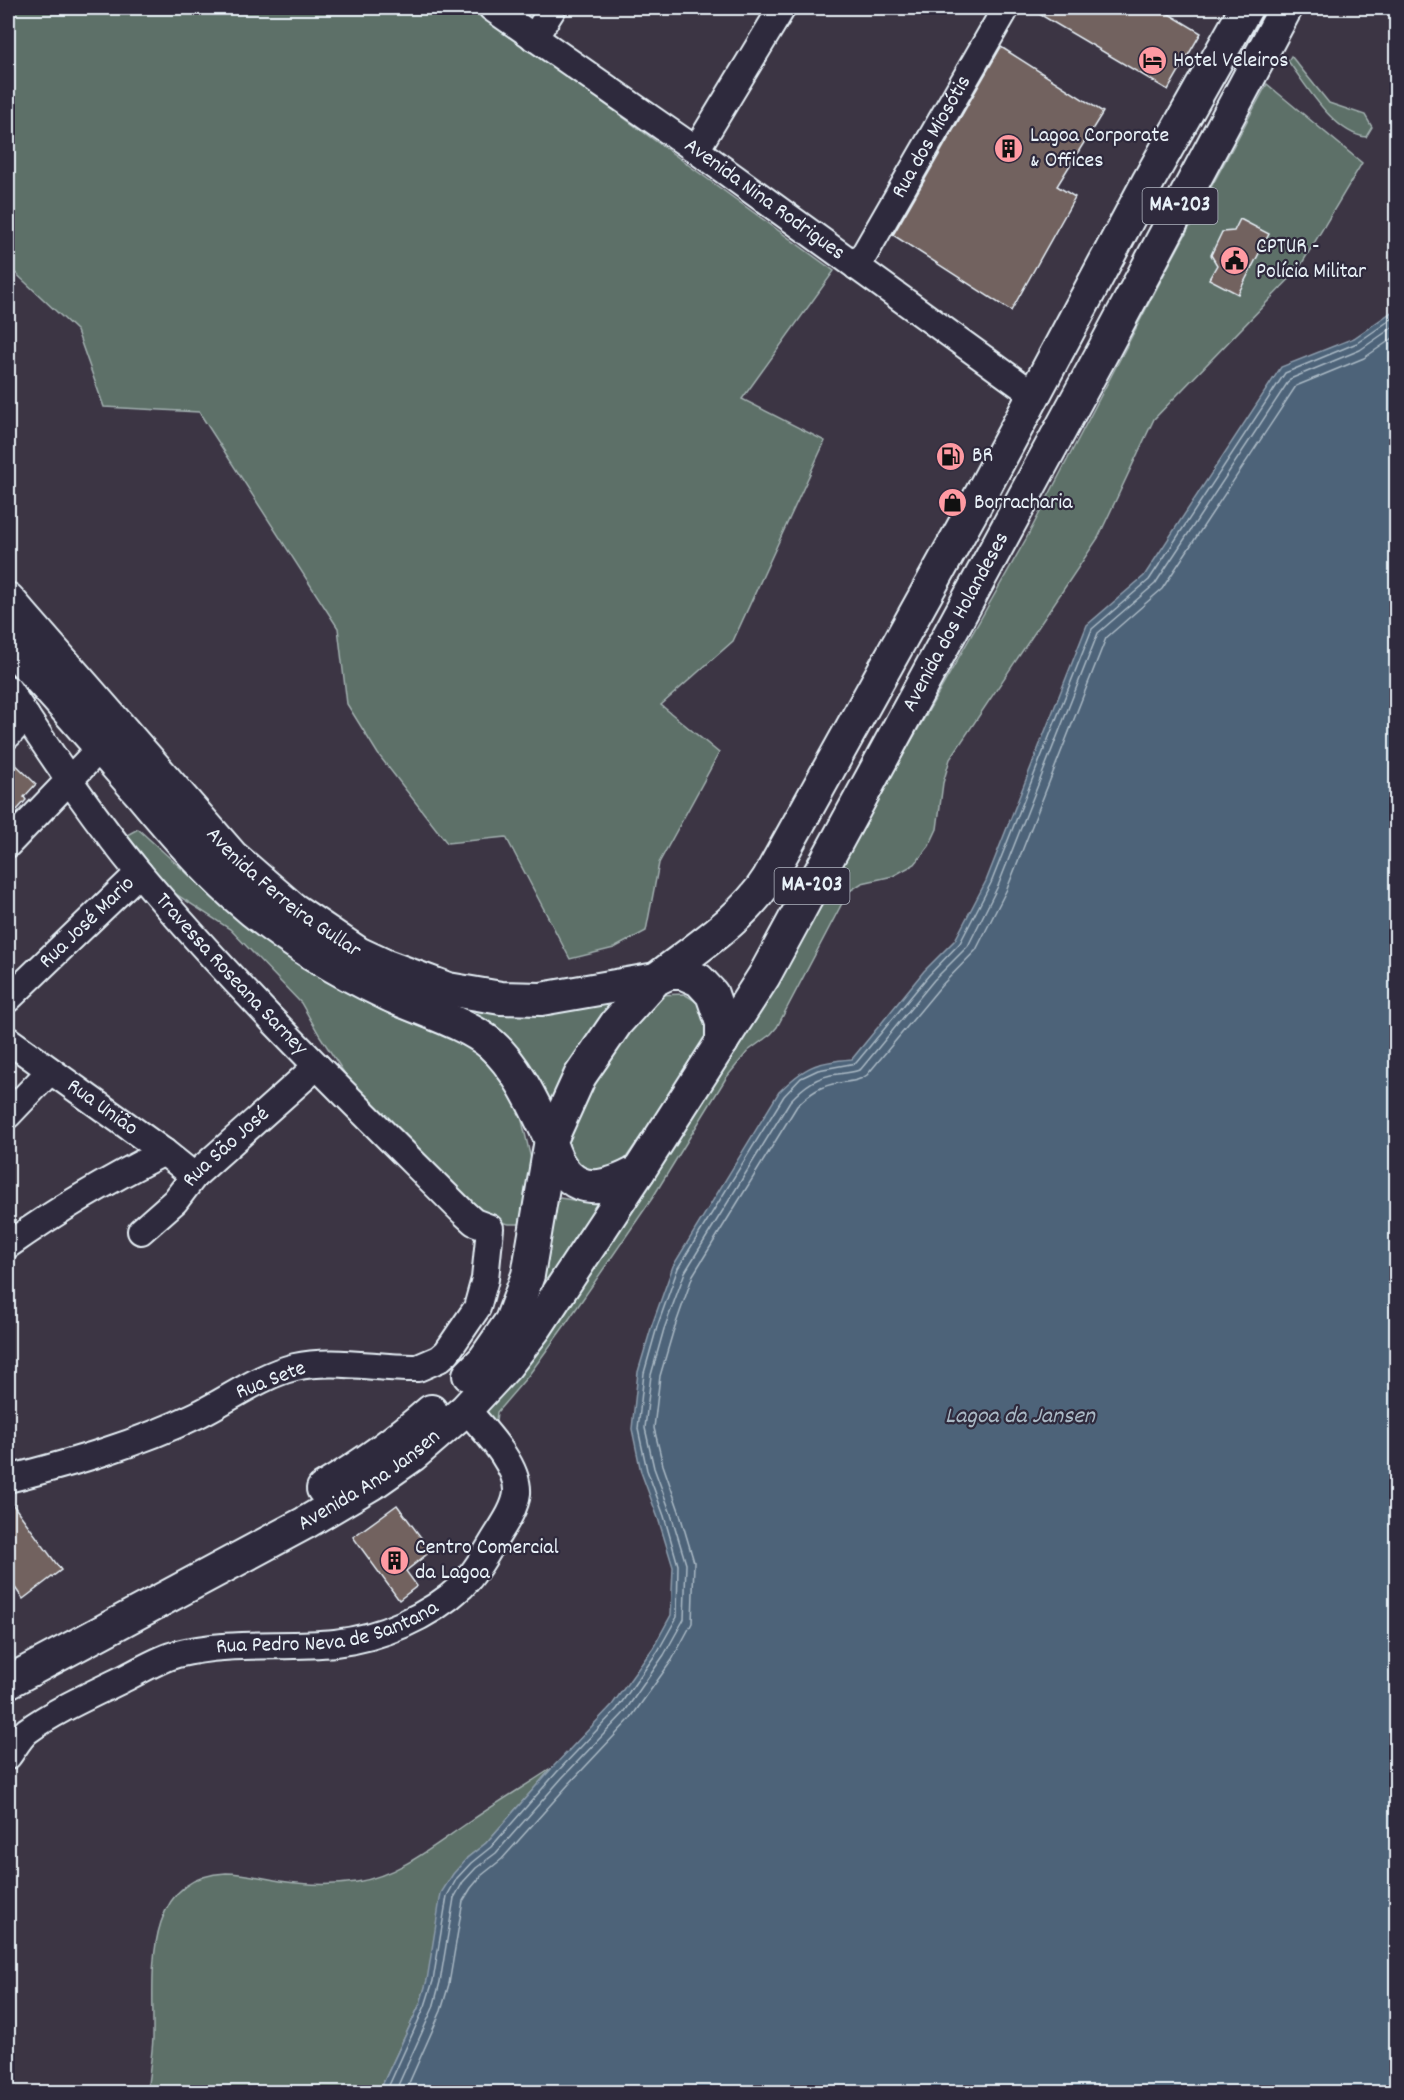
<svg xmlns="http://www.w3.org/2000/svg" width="1404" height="2100" viewBox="0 0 1404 2100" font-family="Dekko,sans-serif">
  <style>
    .green { fill: #5d6f67; stroke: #a2b0b0; stroke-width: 1.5 }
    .water { fill: #4e6479; stroke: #8c9cac; stroke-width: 1.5 }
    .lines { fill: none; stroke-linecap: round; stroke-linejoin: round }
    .shore { stroke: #aab9c5; stroke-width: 1.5 }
    .building { fill: #72625f; stroke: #e8f1f8; stroke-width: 1.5 }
    .minor-casing { stroke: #e8f1f8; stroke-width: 30 }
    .major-casing { stroke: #e8f1f8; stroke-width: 36 }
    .minor { stroke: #2f2a3d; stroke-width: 26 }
    .major { stroke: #2f2a3d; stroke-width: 32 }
    .labels { text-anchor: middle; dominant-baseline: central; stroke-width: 4.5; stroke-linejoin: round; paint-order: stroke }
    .shield { fill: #2f2a3d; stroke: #b0b5c0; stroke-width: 1.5 }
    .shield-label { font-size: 21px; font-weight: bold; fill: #e8f1f8 }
    .poi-label { font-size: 22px; fill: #e8f1f8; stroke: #2f2a3d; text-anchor: start }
    .street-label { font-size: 22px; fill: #e8f1f8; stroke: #2f2a3d }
    .water-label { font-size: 24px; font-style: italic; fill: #aab9c5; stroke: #2f2a3d }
  </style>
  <rect width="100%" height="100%" fill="#3c3544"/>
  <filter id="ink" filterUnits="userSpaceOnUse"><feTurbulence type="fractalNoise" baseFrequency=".0167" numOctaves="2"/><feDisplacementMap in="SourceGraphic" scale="12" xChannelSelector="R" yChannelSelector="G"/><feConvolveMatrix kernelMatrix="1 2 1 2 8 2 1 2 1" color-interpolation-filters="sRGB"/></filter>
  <g filter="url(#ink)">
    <path class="green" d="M8 8H473L834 271 742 399 825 441 733 641 661 705 719 753 659 863 646 931 614 948 570 959 506 837 447 843 378 754 347 704 338 628 199 412 104 407 77 331 8 266Z
      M1291 56 1329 103 1365 115 1372 127 1366 137C1334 134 1306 85 1288 61Z
      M1267 84 1362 163 1298 270 1154 419 1098 538 950 759 943 783 937 829 929 846 915 864 893 876 862 883 848 892 777 1027 771 1034 748 1051 726 1078 653 1197 565 1325 528 1376 497 1412 495 1429 487 1416 485 1409 766 997 1026 539 1168 267Z
      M138 829 224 907 301 967 389 1014 454 1040 479 1052 503 1079 521 1116 531 1159 527 1224H509L490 1220 364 1103 320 1036 301 1003 230 929 171 891 127 835Z
      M622 993 550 1116 455 1010 468 1001Z
      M684 994C710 1009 710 1014 705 1043L619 1168 584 1173 571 1159 568 1136 591 1083 620 1037 659 995Z
      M553 1197 607 1205 550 1292 534 1296Z
      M552 1768 486 1843 467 1858 420 2004 379 2092H147C149 2075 152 2056 153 2038 154 1978 140 1877 226 1873 244 1873 263 1878 280 1881 306 1885 331 1886 357 1882 400 1875 436 1844 472 1820 498 1802 525 1786 552 1768Z"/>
    <path class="water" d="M1396 309V2092H379L420 2004 427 1980 441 1893 453 1874 467 1858 486 1843 552 1768 612 1705 653 1648 671 1615 673 1567 658 1518 641 1472 632 1429 638 1372 652 1325 673 1266 779 1092C805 1066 816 1062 852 1059L924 971 955 940 986 881 1087 625 1144 576 1281 367 1354 338Z"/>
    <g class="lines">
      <path class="shore" d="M386 2092 425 2006 433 1981 447 1896 457 1878 471 1863 491 1847 557 1772 617 1709 658 1651 677 1617 678 1565 664 1516 647 1470 638 1429 644 1373 657 1327 678 1268 784 1096 801 1078 818 1070 856 1063 929 975 960 943 991 883 1092 629 1149 580 1285 373 1357 343 1396 316
        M395 2092 433 2008 440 1982 454 1898 463 1882 476 1868 496 1853 562 1778 623 1714 664 1655 684 1619 686 1564 671 1514 654 1468 645 1428 651 1375 664 1329 685 1272 790 1101C804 1086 817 1076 838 1074 847 1072 854 1073 861 1069L934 980 968 946 998 886 1098 633 1155 584 1290 379 1360 350 1396 325
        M405 2092 441 2011 449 1984 463 1901 471 1888 482 1875 502 1859 569 1784 630 1719 672 1660 692 1623 694 1562 679 1511 663 1465 654 1428 660 1376 673 1332 693 1275 797 1106C809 1094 821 1085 839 1083 850 1081 858 1082 867 1075L941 986 976 950 1007 889 1106 638 1162 589 1296 386 1364 358 1396 336"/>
    </g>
    <path class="building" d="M1029 8H1159L1201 33 1168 90Z
      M1001 47 1103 112 1057 186 1075 197 1011 311 893 235Z
      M1240 219 1269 234 1238 294 1209 279 1217 265 1211 255 1222 232 1234 231Z
      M8 757 36 784 24 797 26 800 8 820Z
      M8 1498 61 1570 23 1599 8 1578Z
      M397 1505 431 1551 406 1571 417 1586 399 1600 353 1537Z"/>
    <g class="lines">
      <defs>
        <g id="minor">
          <path id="s1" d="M492 8 696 150 1034 395"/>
          <path d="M534 38 553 8"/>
          <path d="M696 150 782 8"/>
          <path id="s2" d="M857 267 1006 8"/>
          <path id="s3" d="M8 689C50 752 91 815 140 874 240 993 353 1102 463 1212L474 1222 490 1228 485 1279 477 1308 447 1352 439 1359 418 1368C379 1369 333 1358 295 1367 259 1376 230 1399 197 1415 138 1444 71 1463 8 1479"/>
          <path d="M8 735 26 716"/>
          <path d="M8 844 100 748"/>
          <path id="s4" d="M8 999 139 873"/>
          <path id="s5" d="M8 1040 164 1152 194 1176"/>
          <path d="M8 1115 50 1071"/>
          <path id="s6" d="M141 1231 175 1201 194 1176 317 1066"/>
          <path d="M8 1245C57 1210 110 1179 164 1152"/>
          <path id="s7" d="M8 1756C14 1748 19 1738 27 1731 56 1710 91 1695 123 1679 140 1671 158 1659 177 1654 229 1641 282 1648 335 1643 380 1638 429 1617 462 1586 475 1573 484 1557 493 1542 502 1527 515 1510 517 1493 519 1465 483 1429 466 1409"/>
        </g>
        <g id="major">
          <path id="s8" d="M8 599 232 856 293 909 358 953 386 966 448 989 501 998 541 999 656 979"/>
          <path d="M8 645C54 693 97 744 141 794 170 829 200 864 233 894 278 935 330 967 385 993 417 1009 465 1022 491 1044 519 1069 535 1107 551 1140"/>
          <path d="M659 977C695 949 744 918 768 879L972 511 1149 180 1246 8"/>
          <path d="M551 1145C567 1195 598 1194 639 1171"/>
          <path d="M469 1375 484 1360 511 1321 528 1275 551 1140 580 1076 617 1022 656 979 669 973H683L699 980 712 994 722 1023V1042"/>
          <path d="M323 1489C361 1466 398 1440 431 1411"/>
          <path id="s9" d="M8 1682 305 1523 376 1481 413 1455 466 1409 506 1366 536 1327 639 1171 764 976 1102 353 1286 8"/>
        </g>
      </defs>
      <use href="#minor" class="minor-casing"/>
      <use href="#major" class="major-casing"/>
      <use href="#minor" class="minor"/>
      <use href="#major" class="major"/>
    </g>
  </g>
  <defs>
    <symbol id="hotel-disc" viewBox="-11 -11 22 22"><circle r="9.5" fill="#ff9aa2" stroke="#2f2a3d"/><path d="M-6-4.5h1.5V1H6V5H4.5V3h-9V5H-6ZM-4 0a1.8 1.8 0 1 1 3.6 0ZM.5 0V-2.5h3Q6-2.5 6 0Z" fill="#111"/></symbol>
    <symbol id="building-disc" viewBox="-11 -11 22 22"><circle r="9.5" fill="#ff9aa2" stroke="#2f2a3d"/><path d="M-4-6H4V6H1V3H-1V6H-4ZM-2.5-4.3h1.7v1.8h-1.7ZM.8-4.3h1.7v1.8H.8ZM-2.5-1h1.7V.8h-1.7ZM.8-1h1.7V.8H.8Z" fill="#111"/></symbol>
    <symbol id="civic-disc" viewBox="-11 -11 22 22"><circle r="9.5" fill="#ff9aa2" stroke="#2f2a3d"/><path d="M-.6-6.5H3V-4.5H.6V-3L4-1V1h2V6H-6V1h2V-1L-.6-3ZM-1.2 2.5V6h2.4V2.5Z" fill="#111"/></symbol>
    <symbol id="fuel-disc" viewBox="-11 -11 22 22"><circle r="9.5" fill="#ff9aa2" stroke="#2f2a3d"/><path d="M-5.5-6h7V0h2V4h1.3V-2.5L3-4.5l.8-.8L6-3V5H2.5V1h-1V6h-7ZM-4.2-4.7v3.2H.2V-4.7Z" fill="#111"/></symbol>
    <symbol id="shop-disc" viewBox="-11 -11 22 22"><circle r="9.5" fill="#ff9aa2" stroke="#2f2a3d"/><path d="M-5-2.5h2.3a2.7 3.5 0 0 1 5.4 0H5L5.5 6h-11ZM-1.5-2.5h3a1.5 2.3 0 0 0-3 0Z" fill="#111"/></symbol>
  </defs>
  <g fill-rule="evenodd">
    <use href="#hotel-disc" x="1136" y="44" width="33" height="33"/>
    <use href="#building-disc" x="992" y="132" width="33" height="33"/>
    <use href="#civic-disc" x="1218" y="244" width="33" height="33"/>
    <use href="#fuel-disc" x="934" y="440" width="33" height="33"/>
    <use href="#shop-disc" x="936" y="486" width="33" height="33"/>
    <use href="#building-disc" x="378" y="1544" width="33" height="33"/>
  </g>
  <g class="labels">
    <g class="shield">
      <rect x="1142.5" y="188" width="75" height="36" rx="4.5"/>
      <rect x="774.5" y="868" width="75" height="36" rx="4.5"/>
    </g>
    <g class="shield-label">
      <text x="1180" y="206">MA-203</text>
      <text x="812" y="886">MA-203</text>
    </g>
    <g class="poi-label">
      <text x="1173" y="61">Hotel Veleiros</text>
      <text x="1030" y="136">Lagoa Corporate<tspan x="1030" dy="25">&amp; Offices</tspan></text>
      <text x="1256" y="247">CPTUR -<tspan x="1256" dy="25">Polícia Militar</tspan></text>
      <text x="972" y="456">BR</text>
      <text x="974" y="503">Borracharia</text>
      <text x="415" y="1548">Centro Comercial<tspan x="415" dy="25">da Lagoa</tspan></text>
    </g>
    <g class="street-label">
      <text stroke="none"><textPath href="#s2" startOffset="150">Rua dos Miosótis</textPath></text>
      <text stroke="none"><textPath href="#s1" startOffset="333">Avenida Nina Rodrigues</textPath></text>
      <text stroke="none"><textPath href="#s9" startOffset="1464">Avenida dos Holandeses</textPath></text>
      <text stroke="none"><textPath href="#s8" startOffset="404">Avenida Ferreira Gullar</textPath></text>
      <text stroke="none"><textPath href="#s4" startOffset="110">Rua José Mario</textPath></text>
      <text stroke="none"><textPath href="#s3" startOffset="363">Travessa Roseana Sarney</textPath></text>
      <text stroke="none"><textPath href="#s5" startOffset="116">Rua União</textPath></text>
      <text stroke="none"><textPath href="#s6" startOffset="120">Rua São José</textPath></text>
      <text transform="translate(271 1381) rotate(-21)">Rua Sete</text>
      <text stroke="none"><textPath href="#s9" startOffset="414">Avenida Ana Jansen</textPath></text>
      <text stroke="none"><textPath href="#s7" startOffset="354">Rua Pedro Neva de Santana</textPath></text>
    </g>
    <g class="water-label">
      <text x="1020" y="1417">Lagoa da Jansen</text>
    </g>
  </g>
  <rect width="1404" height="2100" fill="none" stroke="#2f2a3d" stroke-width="30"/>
  <rect x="15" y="15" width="1374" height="2070" fill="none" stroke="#e8f1f8" stroke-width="2" filter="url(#ink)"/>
</svg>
